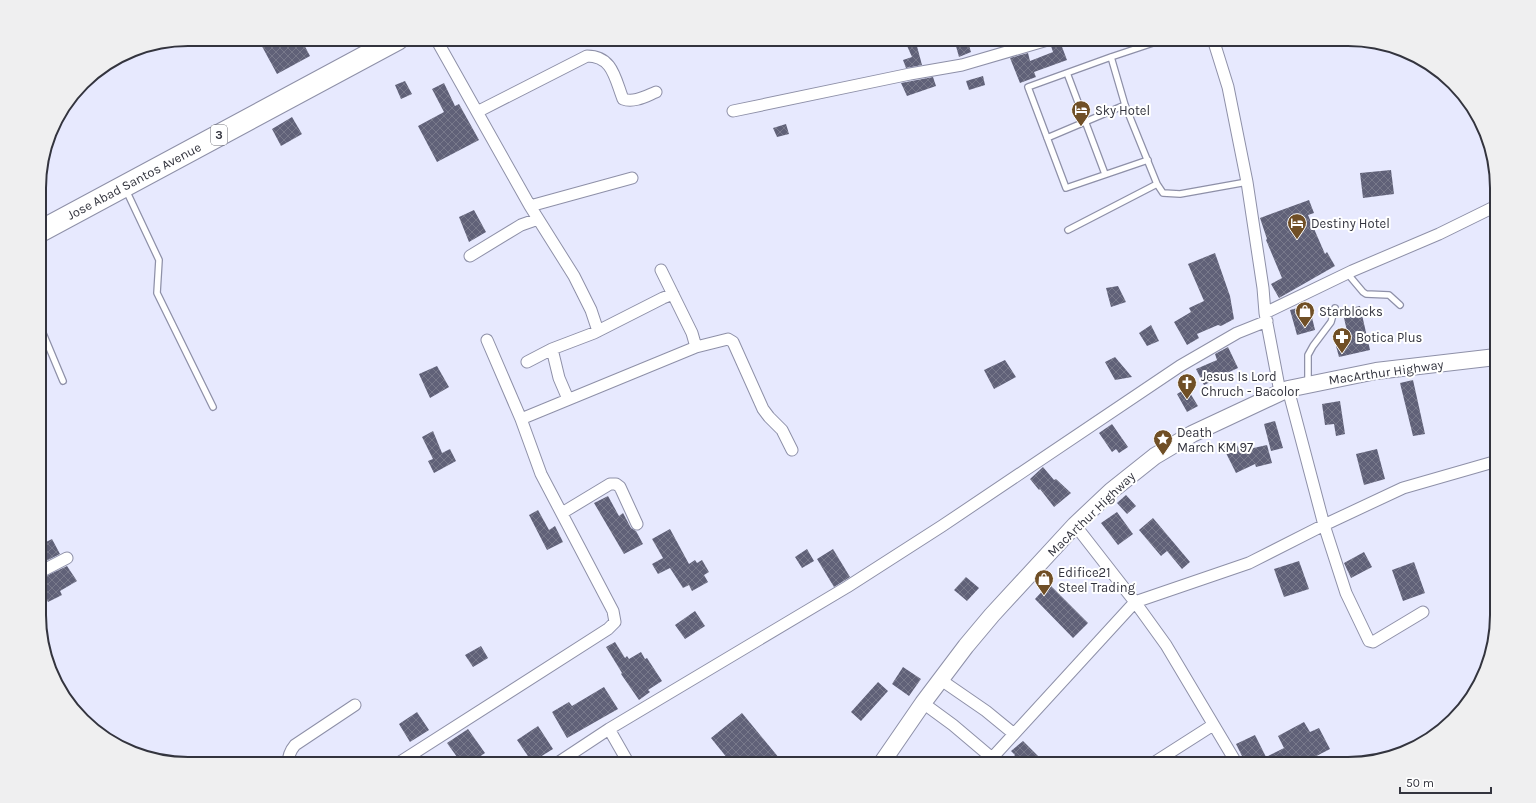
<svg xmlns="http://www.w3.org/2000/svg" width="1536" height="803" viewBox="0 0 1536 803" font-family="Karla,sans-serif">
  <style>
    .building { fill: url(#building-cross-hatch) }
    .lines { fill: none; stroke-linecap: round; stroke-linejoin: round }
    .lane-casing { stroke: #8e90a8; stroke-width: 8 }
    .street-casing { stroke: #8e90a8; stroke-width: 13 }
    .secondary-casing { stroke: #8e90a8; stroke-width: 18 }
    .highway-casing { stroke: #8e90a8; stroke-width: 23 }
    .lane { stroke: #fff; stroke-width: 5.5 }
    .street { stroke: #fff; stroke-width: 11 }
    .secondary { stroke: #fff; stroke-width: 16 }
    .highway { stroke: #fff; stroke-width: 21 }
    .labels { text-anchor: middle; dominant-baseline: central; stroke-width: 4; stroke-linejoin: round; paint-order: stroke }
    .shield { fill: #fff; stroke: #707178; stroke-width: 1 }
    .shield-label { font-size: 12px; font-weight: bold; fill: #33343e }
    .poi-label { font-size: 13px; fill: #33343e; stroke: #fff; text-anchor: start }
    .street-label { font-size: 13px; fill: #33343e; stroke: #fff }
    .rim { fill: none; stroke: #33343e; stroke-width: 2 }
  </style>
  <defs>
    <pattern id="building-cross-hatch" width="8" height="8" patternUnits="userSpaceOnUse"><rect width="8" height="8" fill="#606178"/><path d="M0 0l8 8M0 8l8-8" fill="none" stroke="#78798b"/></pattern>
  </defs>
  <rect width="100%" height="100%" fill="#e7e9fe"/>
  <path class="building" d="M258 39H301L310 56 277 74Z
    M904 39H915L922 65 906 68 903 60 912 57Z
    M954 39H967L971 52 959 57Z
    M1058 39H1059L1067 60 1034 72 1036 77 1020 83 1010 58 1028 53 1030 61 1053 52 1051 46 1056 44Z
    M983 76 985 85 969 90 966 81Z
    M933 77 936 86 907 96 901 83Z
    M405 81 412 94 401 99 395 85Z
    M444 83 455 106 459 104 479 140 437 162 418 126 444 112 432 89Z
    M292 117 302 134 281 146 272 129Z
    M786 124 789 134 777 137 773 128Z
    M1391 170 1394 194 1363 198 1360 173Z
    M1309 200 1314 213 1308 215 1325 254 1327 252 1335 266 1279 298 1271 284 1282 278 1266 240 1267 239 1260 218Z
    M474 210 486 232 469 242 459 217Z
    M1215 253 1230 296 1234 319 1221 326 1218 325 1197 334 1199 338 1187 345 1174 322 1191 312 1189 308 1204 301 1188 264Z
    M1118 286 1126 302 1111 307 1106 288Z
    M1309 305 1315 330 1297 335 1290 310Z
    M1360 306 1370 350 1339 357 1336 346 1350 343 1342 310Z
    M1151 325 1159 341 1147 346 1139 333Z
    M1228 347 1238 368 1216 378 1217 379 1204 385 1196 369 1217 360 1215 354Z
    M1115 357 1132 377 1115 380 1105 362Z
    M1005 360 1016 377 994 389 984 370Z
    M437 366 449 387 430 398 419 374Z
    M1413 380 1425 434 1413 436 1400 383Z
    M1187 388 1198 406 1187 412 1177 394Z
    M1340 401 1345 434 1336 436 1334 424 1325 425 1322 404Z
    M1275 421 1283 448 1271 451 1264 424Z
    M1112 424 1128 447 1119 453 1116 449 1112 452 1099 433Z
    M433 431 442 453 450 449 456 461 434 473 428 461 433 459 422 437Z
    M1235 441 1240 451 1267 445 1272 463 1256 467 1255 464 1236 473 1223 447Z
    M1377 449 1385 479 1364 485 1356 454Z
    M1043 467 1054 480 1056 479 1071 493 1054 507 1040 489 1039 490 1030 479Z
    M1126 495 1136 506 1127 514 1117 503Z
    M608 496 619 516 623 513 631 528 636 531 643 544 624 554 594 503Z
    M538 510 549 530 555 526 563 542 547 550 529 515Z
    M1117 512 1133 534 1118 545 1101 523Z
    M1153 518 1190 562 1182 569 1167 551 1161 556 1139 530Z
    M670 529 689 564 695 560 697 563 702 560 709 572 704 575 708 582 692 591 689 585 683 588 670 568 658 574 652 564 663 558 652 539Z
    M52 539 60 554 40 564V545Z
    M807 549 814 561 802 568 795 557Z
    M833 549 850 577 834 587 817 559Z
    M1364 552 1372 567 1351 578 1344 563Z
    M1299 561 1309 589 1284 597 1274 569Z
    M1414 562 1425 593 1403 601 1392 570Z
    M67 566 77 581 60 591 62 595 48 602 40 587V579Z
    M966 577 979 588 967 601 954 590Z
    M1049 584 1088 623 1073 638 1035 599Z
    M695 611 705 626 685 639 675 625Z
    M615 642 625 658 627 656 629 659 641 652 645 659 647 658 662 681 648 690 650 692 639 700 621 674 622 673 606 647Z
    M481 646 488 658 473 667 465 655Z
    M903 667 921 679 909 696 892 684Z
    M878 682 888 691 861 721 851 712Z
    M604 687 618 709 567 738 552 712 569 702 572 706Z
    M417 712 429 730 410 742 399 724Z
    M742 713 784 764H732L711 738Z
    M1304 722 1310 732 1319 728 1330 749 1301 764H1246L1236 744 1255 735 1266 757 1284 748 1278 736Z
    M538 726 553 749 532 762 517 740Z
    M468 729 485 753 469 764H462L447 743Z
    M1023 741 1041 759 1036 764H1016L1012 759 1015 755 1011 751Z"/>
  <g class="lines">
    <defs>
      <path id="lane" d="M1111 57 1125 105 1157 184 1163 193 1180 194 1247 182
        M1067 73 1105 174
        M1047 138 1125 105
        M1148 160 1066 188 1028 87 1111 57 1165 39
        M126 190 159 260 157 293 213 407
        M1068 230 1157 184
        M1347 273 1363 292 1366 294 1389 295 1400 305
        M40 326 63 381
        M1308 384V355L1313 346 1331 322 1335 308"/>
      <path id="street" d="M436 39 530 206 574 276 591 310 598 331
        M1213 39 1228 87 1247 182 1263 288 1265 313 1280 392
        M733 111 910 74 962 65 1051 39
        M477 112 587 56C613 56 615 79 623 99 634 103 646 96 656 92
        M530 206 632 178
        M470 256 521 225 538 219
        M661 270 692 333 696 347
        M1265 313 1352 271 1439 234 1496 206
        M552 349 559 378 568 399
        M527 362 552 349 594 333 663 298 673 294
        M1288 389 1324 525 1346 593 1369 641 1373 642 1423 612
        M521 419 696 347 728 339 733 342 763 409 769 417 782 430 792 450
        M562 513 610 484H616L620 487 637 524
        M1075 525 1135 602 1166 645 1237 764
        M40 572 67 558
        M941 680 986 711 1014 734
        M923 703 953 725 992 758 987 764
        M609 729 629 764
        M992 758 1135 602 1249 563 1324 525 1403 488 1497 461
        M288 764C288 756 290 751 295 745L355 705
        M397 764 608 629 615 622 613 611 541 474 521 419 487 340
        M556 764 609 729 847 587 942 526 1180 366 1237 333 1267 321
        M1152 764 1213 725"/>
      <path id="secondary" d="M881 764 923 703 966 646 992 615 1075 525 1111 491 1155 456 1192 434 1288 389 1376 371 1496 357"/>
      <path id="highway" d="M39 232 398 39"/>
    </defs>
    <use href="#lane" class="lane-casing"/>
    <use href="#street" class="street-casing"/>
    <use href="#secondary" class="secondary-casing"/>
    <use href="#highway" class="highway-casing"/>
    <use href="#lane" class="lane"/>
    <use href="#street" class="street"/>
    <use href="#secondary" class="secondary"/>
    <use href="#highway" class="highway"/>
  </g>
  <defs>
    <symbol id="hotel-pin" viewBox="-11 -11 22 30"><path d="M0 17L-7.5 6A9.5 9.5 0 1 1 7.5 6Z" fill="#704f26" stroke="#fff"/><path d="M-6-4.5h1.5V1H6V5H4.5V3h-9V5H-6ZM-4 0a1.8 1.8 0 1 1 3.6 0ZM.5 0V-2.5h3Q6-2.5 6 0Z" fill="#fff"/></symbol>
    <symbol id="shop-pin" viewBox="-11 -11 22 30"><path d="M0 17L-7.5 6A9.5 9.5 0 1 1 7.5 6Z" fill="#704f26" stroke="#fff"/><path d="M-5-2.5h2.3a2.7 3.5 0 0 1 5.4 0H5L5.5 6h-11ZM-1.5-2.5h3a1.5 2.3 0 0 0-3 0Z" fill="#fff"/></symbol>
    <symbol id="pharmacy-pin" viewBox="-11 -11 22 30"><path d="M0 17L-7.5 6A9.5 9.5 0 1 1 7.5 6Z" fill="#704f26" stroke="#fff"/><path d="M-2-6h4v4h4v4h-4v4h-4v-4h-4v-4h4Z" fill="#fff"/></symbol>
    <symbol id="church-pin" viewBox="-11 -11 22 30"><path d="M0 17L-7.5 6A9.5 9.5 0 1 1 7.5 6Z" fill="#704f26" stroke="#fff"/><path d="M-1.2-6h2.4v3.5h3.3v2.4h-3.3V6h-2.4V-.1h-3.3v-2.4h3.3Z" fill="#fff"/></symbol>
    <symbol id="sight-pin" viewBox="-11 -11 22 30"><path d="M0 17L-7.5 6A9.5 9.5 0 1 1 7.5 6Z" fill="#704f26" stroke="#fff"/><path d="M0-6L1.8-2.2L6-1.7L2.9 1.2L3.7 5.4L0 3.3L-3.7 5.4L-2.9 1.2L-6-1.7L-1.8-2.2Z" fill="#fff"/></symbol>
  </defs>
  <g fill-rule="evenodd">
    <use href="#hotel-pin" x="1070" y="99" width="22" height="30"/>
    <use href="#hotel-pin" x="1286" y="212" width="22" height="30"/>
    <use href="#shop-pin" x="1294" y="300" width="22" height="30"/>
    <use href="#pharmacy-pin" x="1331" y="326" width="22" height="30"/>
    <use href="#church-pin" x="1176" y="372" width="22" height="30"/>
    <use href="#sight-pin" x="1152" y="428" width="22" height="30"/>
    <use href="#shop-pin" x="1033" y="568" width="22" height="30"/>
  </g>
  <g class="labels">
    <rect class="shield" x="211" y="125" width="16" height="20" rx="3"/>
    <g class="shield-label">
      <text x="219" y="135">3</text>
    </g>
    <g class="poi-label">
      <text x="1095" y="110">Sky Hotel</text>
      <text x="1311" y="223">Destiny Hotel</text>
      <text x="1319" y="311">Starblocks</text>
      <text x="1356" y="337">Botica Plus</text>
      <text x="1201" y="376">Jesus Is Lord<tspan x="1201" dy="15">Chruch - Bacolor</tspan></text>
      <text x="1177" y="432">Death<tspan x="1177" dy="15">March KM 97</tspan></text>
      <text x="1058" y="572">Edifice21<tspan x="1058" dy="15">Steel Trading</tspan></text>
    </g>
    <g class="street-label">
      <text transform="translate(134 181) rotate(-28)">Jose Abad Santos Avenue</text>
      <text transform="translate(1386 372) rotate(-8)">MacArthur Highway</text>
      <text transform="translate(1091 514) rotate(-44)">MacArthur Highway</text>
    </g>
  </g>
  <path d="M0 0H1536V803H0ZM188 46H1348A142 142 0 0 1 1490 188V615A142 142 0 0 1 1348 757H188A142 142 0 0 1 46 615V188A142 142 0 0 1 188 46Z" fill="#efeff0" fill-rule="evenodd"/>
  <path class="rim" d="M188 46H1348A142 142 0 0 1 1490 188V615A142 142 0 0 1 1348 757H188A142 142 0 0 1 46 615V188A142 142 0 0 1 188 46Z"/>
  <path d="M1400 787v6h91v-6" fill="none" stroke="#33343e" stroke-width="2"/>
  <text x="1406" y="787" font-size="12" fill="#33343e" stroke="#ffffff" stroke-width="3" paint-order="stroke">50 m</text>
</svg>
